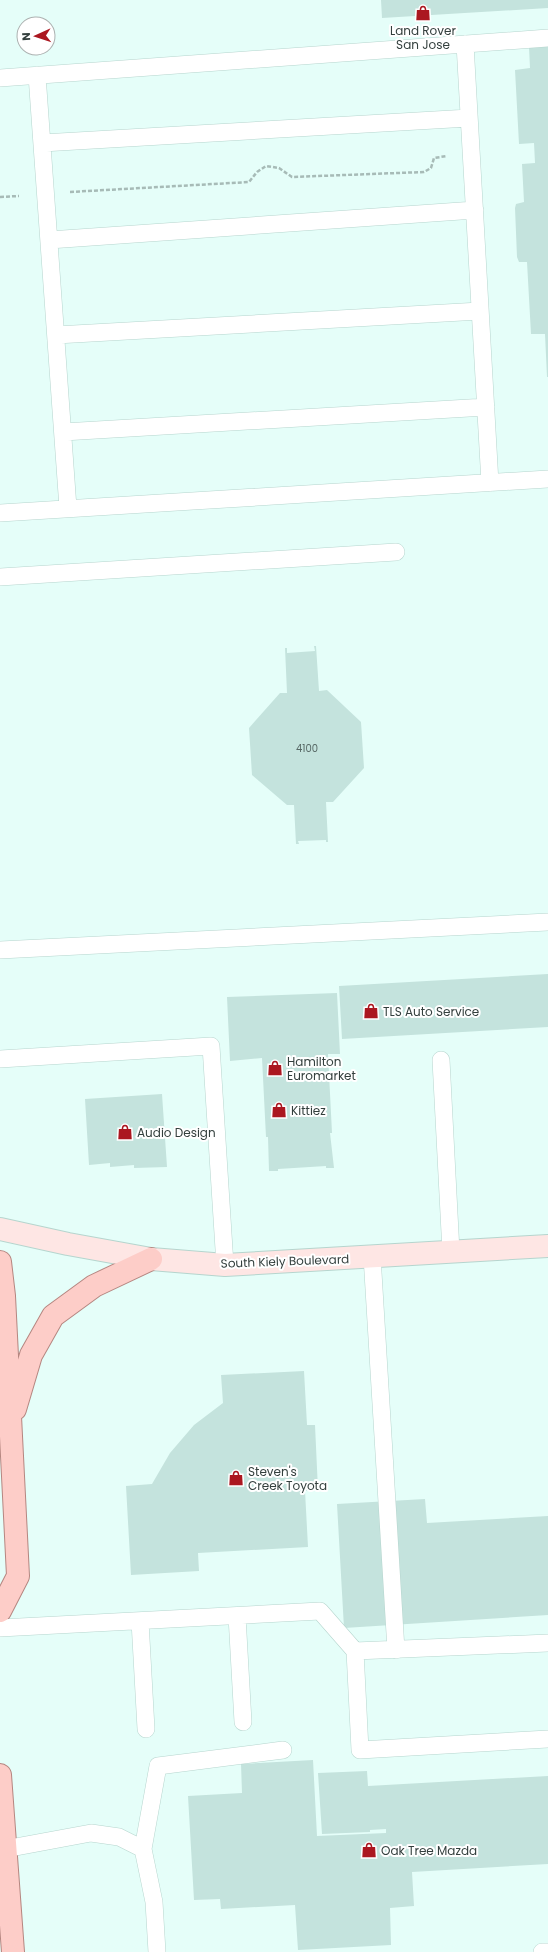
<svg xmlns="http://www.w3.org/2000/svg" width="548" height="1952" viewBox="0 0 548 1952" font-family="Poppins,sans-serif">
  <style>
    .building { fill: #c4e3dd }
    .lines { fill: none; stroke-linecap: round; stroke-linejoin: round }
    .lane-casing { stroke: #b6d5ce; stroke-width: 18 }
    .secondary-casing { stroke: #b6d5ce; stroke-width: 24 }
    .primary-casing { stroke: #b58680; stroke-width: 24 }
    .path { stroke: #a7bbb7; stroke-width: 2.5; stroke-dasharray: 4 2; stroke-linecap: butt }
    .lane { stroke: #fff; stroke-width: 17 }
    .secondary { stroke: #fee6e4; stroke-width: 22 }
    .primary { stroke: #fdcdc8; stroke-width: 22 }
    .labels { text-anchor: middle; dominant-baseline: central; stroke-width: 4; stroke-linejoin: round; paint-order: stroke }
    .number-label { font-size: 10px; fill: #576865 }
    .poi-label { font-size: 12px; fill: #333f3d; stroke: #fff; text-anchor: start }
    .street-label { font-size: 12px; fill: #333f3d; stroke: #fff }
  </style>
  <rect width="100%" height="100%" fill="#e5fef9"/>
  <path class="building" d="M381 0H548V8L382 18Z
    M548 46V377H547L545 334H531L527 262H519L517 257 515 208 516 204 524 202 522 164 535 163 534 143 519 144 515 70 530 68 529 47Z
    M314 646H316L319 691 327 690 361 722 364 768 333 802H326L328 842H326V840L298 841 299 844H296L294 805H287L252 775 249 728 280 693H287L285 648H287V653L315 651Z
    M548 974V1027L342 1039 339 986Z
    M337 993 340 1054H328L332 1133H330L334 1168H326V1166L278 1169V1171H269L268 1137H266L262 1058 230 1061 227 997Z
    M162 1094 167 1167 134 1168V1165L110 1167V1163L89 1165 85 1099Z
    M304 1371 307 1425H315L318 1490 305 1491 308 1547 198 1553 199 1571 131 1575 126 1486 152 1484 170 1453 194 1425 223 1403 221 1375Z
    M425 1499 427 1523 548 1516V1615L344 1628 337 1504Z
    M313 1760 317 1836 386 1833V1829L370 1830V1832L322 1834 318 1773 367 1771 368 1786 548 1776V1864L412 1872 414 1906 390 1908 391 1945 298 1950 295 1905 221 1909 220 1899 194 1900 188 1796 242 1793 241 1764Z"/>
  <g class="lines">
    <defs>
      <path id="lane" d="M465 44 490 483
        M37 75 68 508
        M0 78 548 38
        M42 143 469 118
        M49 240 475 210
        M56 335 480 311
        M63 432 486 407
        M0 513 548 479
        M0 577 396 552
        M0 950 548 922
        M0 1059 211 1046 225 1265
        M441 1060 451 1252
        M372 1256 396 1650
        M237 1616 243 1722
        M140 1621 146 1729
        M0 1628 320 1611 355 1651 548 1643
        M355 1651 360 1750 548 1739
        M0 1850 91 1833 119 1837 143 1849
        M157 1952 154 1902 143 1849 158 1766 283 1750
        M542 1952H548"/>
      <path id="secondary" d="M0 1229 68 1244 151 1259 225 1265 548 1246"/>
      <path id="primary" d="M0 1262 4 1296 18 1576 0 1611
        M15 1409 31 1355 53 1316 94 1286 151 1259
        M0 1775 13 1952"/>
    </defs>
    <use href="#lane" class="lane-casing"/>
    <use href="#secondary" class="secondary-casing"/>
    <use href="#primary" class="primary-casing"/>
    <path class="path" d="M70 192 249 182 257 172 266 166 279 168 292 177 424 172 431 168 434 158 447 156
      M0 197 19 196"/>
    <use href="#lane" class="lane"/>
    <use href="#secondary" class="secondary"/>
    <use href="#primary" class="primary"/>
  </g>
  <defs>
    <symbol id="shop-bare" viewBox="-9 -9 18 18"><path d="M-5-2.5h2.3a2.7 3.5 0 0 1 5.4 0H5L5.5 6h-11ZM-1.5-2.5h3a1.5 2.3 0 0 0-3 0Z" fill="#ab1720" stroke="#fff" stroke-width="2.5" paint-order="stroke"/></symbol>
  </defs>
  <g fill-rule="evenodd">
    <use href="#shop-bare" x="412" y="2" width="22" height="22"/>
    <use href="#shop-bare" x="360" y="1000" width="22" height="22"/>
    <use href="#shop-bare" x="264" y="1057" width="22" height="22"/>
    <use href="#shop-bare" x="268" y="1099" width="22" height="22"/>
    <use href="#shop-bare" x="114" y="1121" width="22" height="22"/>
    <use href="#shop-bare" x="225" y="1467" width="22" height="22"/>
    <use href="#shop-bare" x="358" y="1839" width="22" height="22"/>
  </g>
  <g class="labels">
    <g class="number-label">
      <text x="307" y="748">4100</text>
    </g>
    <g class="poi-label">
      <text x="423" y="30" text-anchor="middle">Land Rover<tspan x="423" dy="14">San Jose</tspan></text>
      <text x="383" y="1011">TLS Auto Service</text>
      <text x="287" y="1061">Hamilton<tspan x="287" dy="14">Euromarket</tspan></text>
      <text x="291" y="1110">Kittiez</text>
      <text x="137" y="1132">Audio Design</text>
      <text x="248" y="1471">Steven's<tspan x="248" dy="14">Creek Toyota</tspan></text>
      <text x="381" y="1850">Oak Tree Mazda</text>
    </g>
    <g class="street-label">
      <text transform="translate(285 1261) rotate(-2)">South Kiely Boulevard</text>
    </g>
  </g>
  <g transform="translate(36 36) rotate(267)"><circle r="19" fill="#ffffff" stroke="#adb2b1"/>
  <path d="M0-3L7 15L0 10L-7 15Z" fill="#ab1720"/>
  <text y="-6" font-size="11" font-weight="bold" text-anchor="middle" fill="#333f3d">N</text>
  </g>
</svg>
